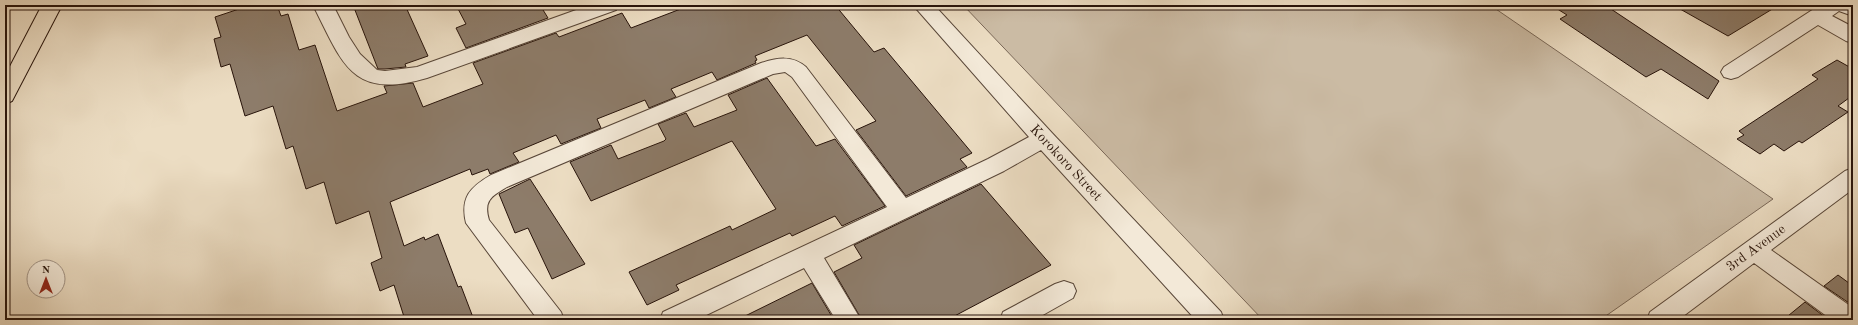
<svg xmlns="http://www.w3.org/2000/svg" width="1858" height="325" viewBox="0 0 1858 325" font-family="'Old Standard TT',serif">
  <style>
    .green { fill: #cbbba4; stroke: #796757 }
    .building { fill: #8d7c6a; stroke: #27130a }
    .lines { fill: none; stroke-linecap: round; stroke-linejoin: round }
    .minor-casing { stroke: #584638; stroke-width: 2 }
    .primary-casing { stroke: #27130a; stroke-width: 2 }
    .minor { fill: #f3e9d8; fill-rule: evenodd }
    .primary { fill: #ecddc3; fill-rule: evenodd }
    .labels { text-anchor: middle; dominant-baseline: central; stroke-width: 3.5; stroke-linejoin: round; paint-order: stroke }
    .street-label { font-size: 14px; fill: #27130a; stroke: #f3e9d8 }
  </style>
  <rect width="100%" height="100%" fill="#ecddc3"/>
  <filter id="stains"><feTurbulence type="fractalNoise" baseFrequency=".005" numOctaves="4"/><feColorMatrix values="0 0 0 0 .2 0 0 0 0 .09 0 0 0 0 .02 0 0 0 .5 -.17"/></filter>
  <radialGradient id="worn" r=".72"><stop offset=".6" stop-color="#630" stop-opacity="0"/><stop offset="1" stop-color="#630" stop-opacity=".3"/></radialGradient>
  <path class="green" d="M963 5H1490L1773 199 1600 320H1263Z"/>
  <path class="building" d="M251 5H277L281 16 288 14 299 50 315 45 337 111 387 93 384 86 413 83 423 107 483 84 473 63 556 33 559 37 622 13 631 28 691 5H835L874 52 884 48 972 153 960 159 967 167 906 196 856 130 876 121 807 35 755 56 757 60 755 61 756 63 717 80 712 72 671 89 676 97 649 108 645 100 597 119 601 128 561 144 556 135 513 153 519 162 490 174 488 169 472 175 470 169 390 202 404 246 424 237 425 240 438 234 458 287 461 286 474 320H405L394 285 380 291 371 263 382 258 369 211 336 224 324 182 306 189 293 146 286 149 273 106 245 116 230 64 221 67 214 39 221 37 215 17Z
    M353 5H405L428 56 405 64 406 67 385 69H378Z
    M456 5H540L548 18 466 48 456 28 466 24Z
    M1551 5H1605L1719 81 1708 99 1661 69 1646 77 1560 19 1567 15Z
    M1673 5H1779L1728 36Z
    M1837 60 1853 69V95L1838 106 1848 112 1802 143 1799 141 1784 151 1774 144 1760 154 1737 139 1744 135 1739 131 1818 79 1812 75Z
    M767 78 816 146 835 139 885 206 842 226 835 216 792 236 790 233 676 285 679 290 647 305 629 272 730 226 732 230 776 209 732 141 591 201 570 162 611 145 618 159 664 141 666 139 658 124 686 113 694 127 737 110 728 95Z
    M530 179 585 264 552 279 528 228 515 233 499 194Z
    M981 184 1051 265 947 320H862L834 272 862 258 854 245Z
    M1838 275 1853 286V300L1849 303 1824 286Z
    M812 283 834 320H737Z
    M1805 302 1829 320H1783Z"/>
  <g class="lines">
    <defs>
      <path id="minor" d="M313 5H333L349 37 360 54 377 70 385 71 417 67 590 5H619L616 10 427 78C351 100 343 64 313 5Z
        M913 5H934L1052 133 1221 312 1224 320H1196L1041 150 1004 171 824 258 861 320H836L804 268 696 320H660L663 312 887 207 792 77 785 72 773 74 507 187C492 196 483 200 489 220L561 312 564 320H538L466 223C460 198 470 187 491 175L761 63C777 58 792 55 806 67L906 198 988 159 1029 137Z
        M1820 5H1853V16L1839 11 1832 16 1853 27V43L1846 41 1818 25 1738 77 1731 79 1724 77 1721 72 1724 67Z
        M1853 168V189L1771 250 1853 308V320H1832L1754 263 1678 320H1647L1650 312 1845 171Z
        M1064 281 1073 284 1076 291 1073 298 1034 320H1000L1003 312 1055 284Z"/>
      <path id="primary" d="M42 5H62L12 101 5 104V76Z"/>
    </defs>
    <use href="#minor" class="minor-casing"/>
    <use href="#primary" class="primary-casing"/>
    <use href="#minor" class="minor"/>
    <use href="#primary" class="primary"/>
  </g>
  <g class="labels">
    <g class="street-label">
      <text transform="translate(1066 163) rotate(47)">Korokoro Street</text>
      <text transform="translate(1756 248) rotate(-36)">3rd Avenue</text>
    </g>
  </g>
  <rect width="1858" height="325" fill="none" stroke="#ecddc3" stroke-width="20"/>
  <rect x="6" y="6" width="1846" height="313" fill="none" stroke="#27130a" stroke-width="2"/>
  <rect x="10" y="10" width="1838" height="305" fill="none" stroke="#27130a"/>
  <g transform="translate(46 279)"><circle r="19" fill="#f3e9d8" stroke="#a19386"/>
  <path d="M0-3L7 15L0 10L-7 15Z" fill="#8f2418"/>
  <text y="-6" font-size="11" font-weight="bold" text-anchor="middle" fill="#27130a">N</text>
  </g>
  <rect width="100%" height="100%" filter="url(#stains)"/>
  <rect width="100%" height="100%" fill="url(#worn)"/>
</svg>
